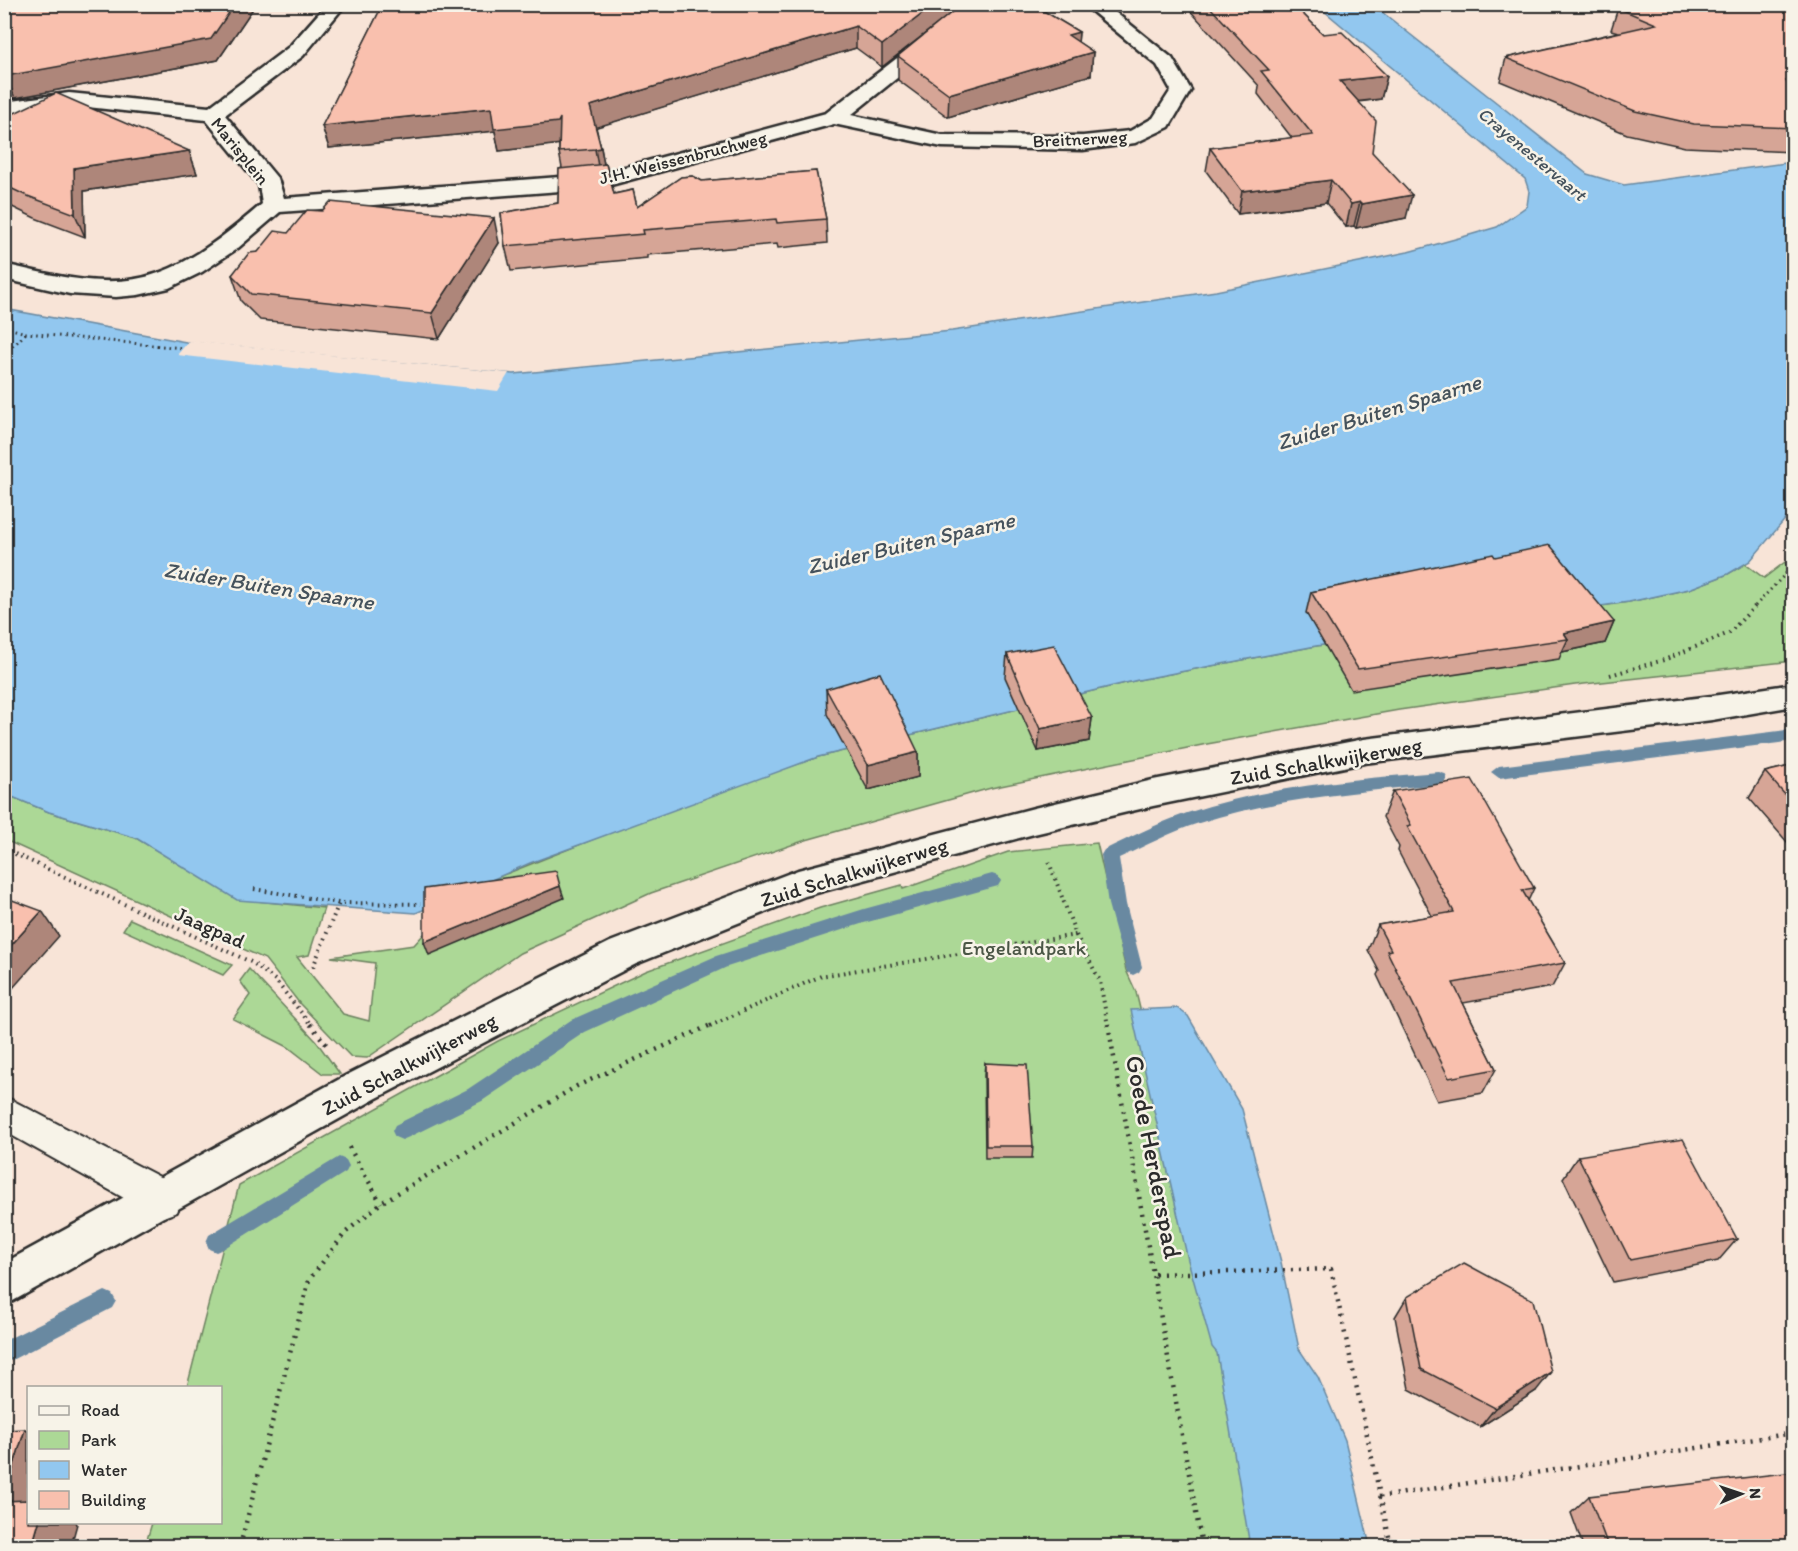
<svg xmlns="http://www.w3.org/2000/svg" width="1798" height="1551" viewBox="0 0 1798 1551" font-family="Itim,sans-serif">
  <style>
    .green { fill: #acd896; stroke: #6c8260; stroke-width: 1.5 }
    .water { fill: #92c7ef; stroke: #6989a1; stroke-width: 1.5 }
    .pier { fill: #f8e4d7 }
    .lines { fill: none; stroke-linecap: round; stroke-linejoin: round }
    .stream { fill: #6989a1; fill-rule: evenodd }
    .lane-casing { stroke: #2b2b2b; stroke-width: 4 }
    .street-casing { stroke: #2b2b2b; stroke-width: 5 }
    .path-far2 { stroke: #2b2b2b; stroke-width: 3; stroke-dasharray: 1.5 4; stroke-linecap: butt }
    .path-far1 { stroke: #2b2b2b; stroke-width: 4; stroke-dasharray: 1.5 4.5; stroke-linecap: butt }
    .path { stroke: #2b2b2b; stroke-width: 4.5; stroke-dasharray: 2 6; stroke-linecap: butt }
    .lane { fill: #f7f3e8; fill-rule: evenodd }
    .street { fill: #f7f3e8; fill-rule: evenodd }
    .wall { fill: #d6a596; stroke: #2b2b2b; stroke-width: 1.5 }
    .shaded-wall { fill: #ae867a; stroke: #2b2b2b; stroke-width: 1.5 }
    .building { fill: #f9c0ae; stroke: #2b2b2b; stroke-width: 1.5 }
    .labels { text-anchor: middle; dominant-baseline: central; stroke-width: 5; stroke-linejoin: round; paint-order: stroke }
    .far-street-label { font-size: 18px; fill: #2b2b2b; stroke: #f7f3e8 }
    .far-water-label { font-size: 18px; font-style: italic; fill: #45525c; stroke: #f7f3e8 }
    .street-label { font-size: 21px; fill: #2b2b2b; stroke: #f7f3e8 }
    .park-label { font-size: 21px; fill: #4b5646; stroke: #f7f3e8 }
    .water-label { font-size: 22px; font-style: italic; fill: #45525c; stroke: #f7f3e8 }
    .near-street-label { font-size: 26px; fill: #2b2b2b; stroke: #f7f3e8 }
  </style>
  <rect width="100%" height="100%" fill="#f8e4d7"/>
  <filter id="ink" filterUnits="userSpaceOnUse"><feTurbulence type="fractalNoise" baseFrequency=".0167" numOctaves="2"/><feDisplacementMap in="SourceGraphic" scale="12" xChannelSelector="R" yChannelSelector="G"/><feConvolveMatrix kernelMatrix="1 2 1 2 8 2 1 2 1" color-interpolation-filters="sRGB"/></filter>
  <g filter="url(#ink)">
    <path class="green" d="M1785 562 1793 574V661L1575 685 1399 710 1207 744 991 788 806 840 651 893 520 953 367 1058 351 1057 300 1004 265 959 5 840V794L49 812 136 838 237 899 324 908 309 955 297 957 343 1014 369 1021 375 963 331 957 414 945 463 891 662 812 818 757 1138 680 1316 646 1629 602 1689 589 1728 574 1745 564 1764 578Z
      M1097 843 1126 970 1136 992 1225 1364 1256 1546H145L152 1523 220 1522V1388L187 1387 239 1185 498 1041 646 971 820 908 902 885 903 889 1008 852Z
      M130 919 232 965 223 975 123 930Z
      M249 969 316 1041 340 1074H323L288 1047 233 1019 250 995 240 981Z"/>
    <path class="water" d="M1317 5H1373L1587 174 1624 185 1793 162V510L1750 561 1728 574 1689 589 1629 602 1316 646 1138 680 818 757 530 863 416 913 237 900 136 838 49 812 5 794 4 309 186 342 514 374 952 331 1216 291 1408 252 1466 236 1497 227 1527 206 1529 191 1525 179Z
      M1177 1008 1188 1016 1242 1109 1281 1262 1299 1349 1318 1377 1345 1440 1370 1546H1250L1217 1353 1212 1347 1188 1260 1131 1010Z"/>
    <path class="pier" d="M189 341 509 373 498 391 177 355Z"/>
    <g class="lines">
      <path class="stream" d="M1794 729V741L1499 778 1491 772 1499 766Z
        M1439 772 1445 774 1447 778 1445 782 1439 784C1359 792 1276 798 1199 823 1171 832 1145 846 1119 858L1126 904 1142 967 1139 972 1133 975 1127 972 1108 904 1101 855 1104 850C1131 837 1158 823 1187 813 1268 786 1355 779 1439 772Z
        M992 874 998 876 1001 881 998 886 864 923 727 967 585 1032 482 1101 409 1137 402 1140 395 1137 392 1131 395 1125 468 1089 571 1020 716 956 864 909Z
        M339 1157 346 1160 349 1166 346 1172 223 1249 216 1252 209 1249 206 1242 209 1235Z
        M105 1291 112 1294 116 1301 112 1308 4 1364V1341Z"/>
      <defs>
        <path id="lane" d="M4 1096 177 1186 182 1199 177 1212 163 1217 149 1212 4 1131Z"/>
        <path id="street" d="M327 4H346L303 56 225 115 278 179 284 198 599 174 826 113 967 4H989L851 115 942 135 1083 136 1130 131 1153 118 1171 90 1157 65 1083 4H1105L1172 58 1191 90 1169 127 1135 143 1083 150 942 147 834 124 600 188 280 212 238 248 202 272 169 288 138 295 116 297 70 294 4 279V264C130 295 163 289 262 204L259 185 206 120 69 105 4 114V102L69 93 209 107 289 47Z
          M1794 684V706L1712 720 1364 763 1153 806 1034 834 805 896 636 964 375 1099 4 1306V1263L347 1075 610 942 798 870 1034 808 1153 780 1364 739 1712 696Z"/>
      </defs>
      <use href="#lane" class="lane-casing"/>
      <use href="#street" class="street-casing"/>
      <path class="path-far2" d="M4 327 26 333 183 348
        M5 354 26 333
        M1755 606 1794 565"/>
      <path class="path-far1" d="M1610 675 1664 660 1729 633 1757 604
        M4 849 253 963 275 980 312 1026
        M1049 862 1076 935 1100 981 1108 1026
        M254 889 339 903 421 904
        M313 967 339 903
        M710 1026 821 976 1076 935"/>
      <path class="path" d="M310 1024 330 1049
        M1108 1024 1202 1546
        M349 1147 381 1203
        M1155 1274 1331 1269 1391 1546
        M1379 1497 1794 1433
        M240 1546 309 1280 345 1233 381 1203 577 1086 713 1024"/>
      <use href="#lane" class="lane"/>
      <use href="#street" class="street"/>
    </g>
    <path class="wall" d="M4 4H256L218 60 15 98 4 97Z
      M383 4H1032L1079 32 1078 42 1093 52 1091 75 948 117 898 80V56L948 16 882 67 856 48 596 127 601 148 604 164H606L614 194 633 190 637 207 681 177 693 176 702 181 816 171 826 219 827 243 778 248 777 244 647 255V258L511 271 505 246 501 213 558 203 559 169 562 168 559 152V144L499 151 495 131 329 148 322 126Z
      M1184 4H1293L1323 34 1387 76 1381 99 1358 102 1372 152 1406 218 1356 228 1354 226 1346 227 1326 203 1238 214 1206 171 1210 148 1292 138 1258 94 1259 86Z
      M1794 4V152L1685 147 1627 134 1500 81 1506 58 1618 32 1611 30 1618 8Z
      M4 118 189 151 197 174 84 191 85 237 35 218 4 203Z
      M288 233 499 243 439 339 260 320 241 301 232 275 258 252Z
      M1495 557 1614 622 1605 643 1562 652 1559 659 1351 690 1306 613 1311 592Z
      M1007 654 1092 718 1089 741 1038 751 1005 677Z
      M826 689 918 752V777L868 790 827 714Z
      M1794 765V850L1749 798 1765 772Z
      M1393 791 1534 888 1528 901 1565 963 1552 987 1463 1003 1496 1069 1483 1093 1437 1101 1377 975 1379 971 1368 950 1378 925 1432 916 1398 851 1399 847 1383 817Z
      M985 1063 1033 1146 1032 1158H985L984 1075Z
      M1578 1156 1737 1239 1718 1261 1613 1282 1563 1178Z
      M1407 1297 1536 1391 1480 1427 1409 1389 1395 1317Z
      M1589 1496 1794 1546H1583L1571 1513Z"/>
    <path class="shaded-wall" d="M235 4H256L218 60 15 98 6 76Z
      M935 4H963L882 67V45Z
      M856 26V48L594 128 590 106Z
      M1079 32 1077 56 1068 35Z
      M1093 52 1091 75 948 117 949 94Z
      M1387 76 1381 99 1335 104 1340 81Z
      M1794 79V100L1786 81Z
      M491 108 560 118 562 144 499 151 495 131 329 148 322 126Z
      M601 148 605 170 599 172 595 149Z
      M189 151 197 174 84 191 85 237 75 214 74 168Z
      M1331 180 1326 203 1238 214 1242 191Z
      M1412 195 1406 218 1356 228 1362 204Z
      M1360 202 1354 226 1346 227 1351 204Z
      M494 218 499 243 439 339 432 313Z
      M1614 622 1605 643 1562 652 1568 639 1564 633Z
      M1092 718 1089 741 1038 751 1040 729Z
      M918 752V777L868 790V765Z
      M560 886 564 898 429 955 424 942Z
      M42 911 59 936 4 998V953Z
      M1551 1372 1536 1391 1480 1427 1495 1408Z
      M25 1429 28 1432V1520L4 1502V1497Z
      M39 1522H76L77 1524 71 1546H32Z"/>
    <path class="building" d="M4 4H235L211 39 6 76H4Z
      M383 4H935L882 45 856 26 590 106 601 148 595 149 559 152 560 118 558 122 494 129 491 108 322 126Z
      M962 4H1032L1079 32 1068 35 1093 52 949 94 898 56Z
      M1207 4H1293L1323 34 1342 32 1387 76 1340 81 1376 121 1372 152 1412 195 1362 204 1360 202 1351 204 1331 180 1242 191 1210 148 1313 135 1261 71 1269 70Z
      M1624 4H1794V79L1786 81 1794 96V128L1694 124 1635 111 1506 58 1656 24 1618 8Z
      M56 93 189 151 74 168 75 214 25 195 4 185V118Z
      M606 164 614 194 633 190 637 207 681 177 693 176 702 181 816 171 826 219 777 223 776 219 643 230 644 234 505 246 501 213 558 203 559 169Z
      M330 202 494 218 432 313 251 294 232 275 249 253 258 252 275 231 288 233 307 210 322 211Z
      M1550 545 1614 622 1564 633 1568 639 1358 669 1311 592 1493 554 1495 557Z
      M1054 645 1092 718 1040 729 1007 654Z
      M880 673 918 752 868 765 826 689Z
      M1794 765V805L1765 772Z
      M1472 779 1534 888 1522 890 1565 963 1453 983 1496 1069 1449 1078 1387 951 1391 950 1378 925 1454 912 1407 826 1411 825 1393 791Z
      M556 871 560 886 424 942V889Z
      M4 897 42 911 4 953Z
      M985 1063 1027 1065 1033 1146H986Z
      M1683 1139 1737 1239 1630 1260 1578 1156Z
      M1464 1263 1533 1300 1551 1372 1495 1408 1421 1369 1407 1297Z
      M25 1429 4 1497V1430Z
      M1794 1472V1546H1608L1589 1496Z
      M28 1500V1522H39L32 1546H4V1501Z"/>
  </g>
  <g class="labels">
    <g class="far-street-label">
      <text transform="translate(1080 139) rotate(-3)">Breitnerweg</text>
      <text transform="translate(240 151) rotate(51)">Marisplein</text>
      <text transform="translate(683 158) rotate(-14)">J.H. Weissenbruchweg</text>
    </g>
    <g class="far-water-label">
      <text transform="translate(1532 154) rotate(40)">Crayenestervaart</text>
    </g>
    <g class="street-label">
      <text transform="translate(1326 761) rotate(-10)">Zuid Schalkwijkerweg</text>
      <text transform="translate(854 872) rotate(-17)">Zuid Schalkwijkerweg</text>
      <text transform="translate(210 927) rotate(24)">Jaagpad</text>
      <text transform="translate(409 1064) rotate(-28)">Zuid Schalkwijkerweg</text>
    </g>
    <g class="park-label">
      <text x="1024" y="947">Engelandpark</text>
    </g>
    <g class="water-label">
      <text transform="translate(1379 412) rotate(-17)">Zuider Buiten Spaarne</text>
      <text transform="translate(911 543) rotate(-13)">Zuider Buiten Spaarne</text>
      <text transform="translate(269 586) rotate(9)">Zuider Buiten Spaarne</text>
    </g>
    <g class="near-street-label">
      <text transform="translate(1154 1157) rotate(79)">Goede Herderspad</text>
    </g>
  </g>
  <rect width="1798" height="1551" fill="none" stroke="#f7f3e8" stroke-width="24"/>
  <rect x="12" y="12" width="1774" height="1527" fill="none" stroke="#2b2b2b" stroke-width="2" filter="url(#ink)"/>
  <rect x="27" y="1386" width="195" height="138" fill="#f7f3e8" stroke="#a5a39c" stroke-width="1.5"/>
  <rect x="39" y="1406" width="30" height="9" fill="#f7f3e8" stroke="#a5a39c" stroke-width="1.5"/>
  <text x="81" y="1416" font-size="18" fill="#2b2b2b">Road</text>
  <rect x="39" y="1431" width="30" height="18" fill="#acd896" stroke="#a5a39c" stroke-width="1.5"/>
  <text x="81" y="1446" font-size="18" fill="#2b2b2b">Park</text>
  <rect x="39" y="1461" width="30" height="18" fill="#92c7ef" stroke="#a5a39c" stroke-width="1.5"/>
  <text x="81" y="1476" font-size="18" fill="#2b2b2b">Water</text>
  <rect x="39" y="1491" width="30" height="18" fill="#f9c0ae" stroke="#a5a39c" stroke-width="1.5"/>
  <text x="81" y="1506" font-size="18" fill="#2b2b2b">Building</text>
  <g transform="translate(1741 1494) rotate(88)" stroke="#f7f3e8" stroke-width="4.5" paint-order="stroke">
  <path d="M0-4.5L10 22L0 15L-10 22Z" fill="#2b2b2b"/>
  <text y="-9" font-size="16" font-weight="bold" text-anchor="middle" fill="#2b2b2b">N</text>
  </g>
</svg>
